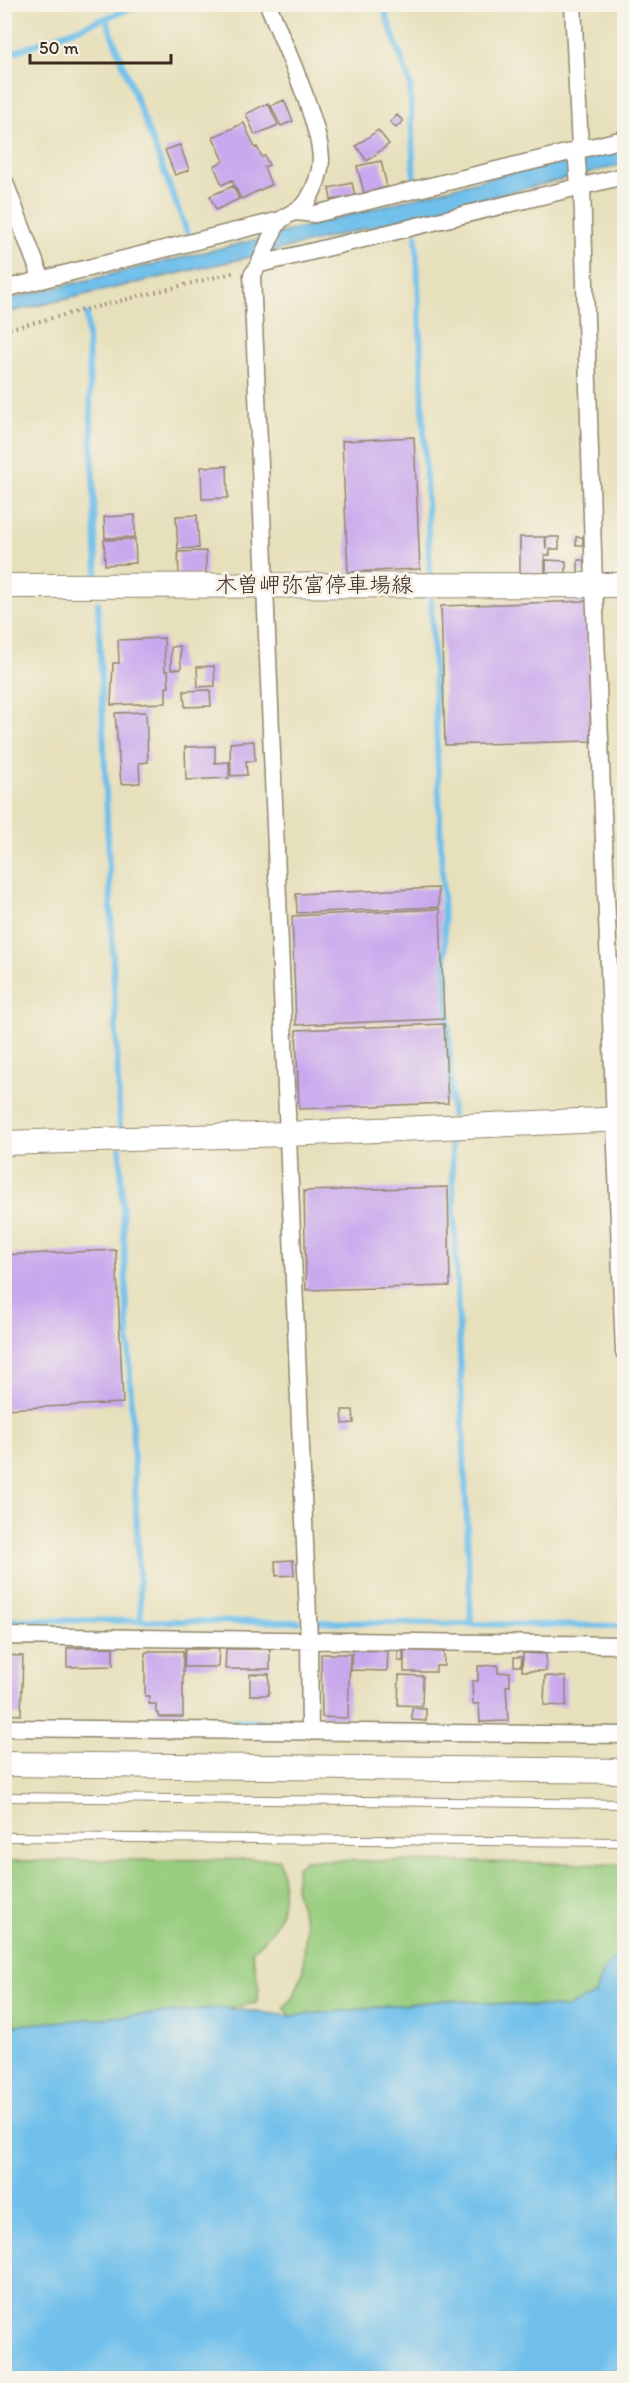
<svg xmlns="http://www.w3.org/2000/svg" width="629" height="2383" viewBox="0 0 629 2383" font-family="Itim,'Klee One',sans-serif">
  <style>
    .green { fill: #98cd7f; stroke: #6a7c4e; stroke-width: 1.5 }
    .water { fill: #6fc0eb; stroke: #557584; stroke-width: 1.5 }
    .lines { fill: none; stroke-linecap: round; stroke-linejoin: round }
    .stream { stroke: #6fc0eb; stroke-width: 6 }
    .building { fill: #c9a9ed }
    .lane-casing { stroke: #91856d; stroke-width: 10 }
    .street-casing { stroke: #91856d; stroke-width: 19 }
    .secondary-casing { stroke: #91856d; stroke-width: 26 }
    .path { stroke: #91856d; stroke-width: 4; stroke-dasharray: 1.5 4.5; stroke-linecap: butt }
    .lane { stroke: #fff; stroke-width: 8 }
    .street { stroke: #fff; stroke-width: 16 }
    .secondary { stroke: #fff; stroke-width: 24 }
    .labels { text-anchor: middle; dominant-baseline: central; stroke-width: 6; stroke-linejoin: round; paint-order: stroke }
    .street-label { font-size: 22px; fill: #3b2a1e; stroke: #f7f3e8 }
  </style>
  <rect width="100%" height="100%" fill="#f7f3e8"/>
  <filter id="ink" filterUnits="userSpaceOnUse"><feTurbulence type="fractalNoise" baseFrequency=".0167" numOctaves="2"/><feDisplacementMap in="SourceGraphic" scale="12" xChannelSelector="R" yChannelSelector="G"/><feConvolveMatrix kernelMatrix="1 2 1 2 8 2 1 2 1" color-interpolation-filters="sRGB"/></filter>
  <filter id="wash" filterUnits="userSpaceOnUse"><feTurbulence type="fractalNoise" baseFrequency=".008" numOctaves="4" result="noise"/><feDisplacementMap in="SourceGraphic" scale="24" xChannelSelector="R" yChannelSelector="G"/><feGaussianBlur stdDeviation="1.35" result="paint"/><feColorMatrix in="noise" values="0 0 0 0 0 0 0 0 0 0 0 0 0 0 0 0 0 1.4 0 .05"/><feComposite in="paint" operator="in"/></filter>
  <g filter="url(#wash)">
    <rect width="100%" height="100%" fill="#e7e0bc"/>
    <path class="green" d="M279 1859C288 1897 285 1926 252 1951L259 1990 256 2003 228 2008 5 2026V1861Z
      M305 1860 624 1864V1985L565 2008 448 2000 291 2016 284 2008 293 1997 303 1972 306 1925 295 1888 297 1867Z"/>
    <path class="water" d="M624 146V164L258 255 5 313 4 300 255 240 572 156Z
      M624 1954V2378H5V2026L225 2008 291 2016 448 2000 565 2008 595 1995C600 1976 604 1961 624 1954Z"/>
    <g class="lines">
      <path class="stream" d="M382 4 410 83 414 182
        M106 19 187 232
        M4 56 143 4
        M416 235 430 574
        M87 314 97 575
        M431 599 452 1116
        M98 603 120 1127
        M451 1137 471 1624
        M120 1149 141 1621
        M4 1620 298 1622
        M317 1622 624 1626
        M233 1722H299"/>
    </g>
    <g id="blocks">
      <path class="building" d="M284 100 293 121 281 126 271 106Z
        M268 103 278 125 255 135 246 114Z
        M397 115 403 121 396 128 390 122Z
        M244 123 255 148 257 147 262 157 265 156 269 165 264 167 271 185 241 199 232 180 222 185 214 166 224 161 213 137Z
        M378 130 389 144 367 161 356 146Z
        M180 145 189 170 175 175 165 150Z
        M381 161 387 187 364 193 357 166Z
        M352 183 355 196 331 200 329 188Z
        M233 186 239 199 216 210 210 196Z
        M414 437 420 569 348 572 342 441Z
        M227 466 228 498 202 499 201 467Z
        M135 515V537L105 538 104 517Z
        M197 515 199 548 178 549 176 516Z
        M520 537H545L546 550V537H559V549H550V555H545V573H520Z
        M576 537H583V545H576Z
        M135 539 136 563 105 565 104 540Z
        M206 551V574L179 576 178 552Z
        M546 560 566 561V573H546Z
        M578 560H586V573H578Z
        M587 601 591 741 445 745 441 606Z
        M164 638 165 671H168L169 687H166V703L111 705 113 663H119L118 640Z
        M180 646 181 669H171V647Z
        M214 666 215 686 198 687 197 667Z
        M210 690 211 706 185 707 184 691Z
        M146 712 148 762 139 763 140 783 121 784 115 713Z
        M254 741 255 761H246L247 775 231 776 230 743Z
        M215 746V763L229 762V778L186 780 185 747Z
        M438 888 439 907 297 913 296 894Z
        M440 909 444 1019 296 1025 292 916Z
        M444 1024 448 1103 299 1109 296 1030Z
        M448 1187 450 1286 306 1290 304 1191Z
        M116 1250 123 1403 4 1409V1255Z
        M342 1410H353L354 1423 343 1424Z
        M293 1560 294 1575 276 1576 275 1561Z
        M113 1647V1666L67 1667V1648Z
        M185 1649H219L218 1667H184Z
        M226 1649H270V1669H225Z
        M352 1650 388 1651 387 1671 351 1670Z
        M404 1650 444 1652V1666H436V1672H404Z
        M149 1651H183V1717H159V1713H156V1704H149V1696H145V1653Z
        M398 1651H403V1661H398Z
        M523 1653 546 1654V1671H522Z
        M321 1654H350L348 1718 322 1717Z
        M4 1655 23 1656 21 1715 4 1714Z
        M514 1657H522L521 1666H514Z
        M498 1665V1673L510 1672V1686H506L508 1721 480 1722 479 1704H473L472 1681H478V1666Z
        M250 1674H269V1695H250Z
        M399 1675 423 1676 422 1706 398 1705Z
        M545 1676 566 1677V1706L544 1705Z
        M412 1708 426 1709V1721L412 1720Z"/>
    </g>
  </g>
  <g filter="url(#ink)">
    <use href="#blocks" fill-opacity="0" stroke="#91856d" stroke-width="1.5"/>
    <g class="lines">
      <defs>
        <path id="lane" d="M4 1797 624 1804
          M4 1837 624 1842"/>
        <path id="street" d="M268 4C283 43 321 123 321 161 320 175 315 188 308 200 301 211 287 213 279 222 267 238 265 259 252 275L309 1640 310 1732
          M573 4 580 148
          M576 149 579 186
          M4 180 42 280
          M582 185 594 585 624 1352
          M295 212 315 214 624 139
          M260 264 624 176
          M4 289 280 220
          M4 1636 624 1645
          M4 1728 624 1735"/>
        <path id="secondary" d="M4 586 624 585
          M4 1143 287 1134 624 1119
          M4 1764 624 1771"/>
      </defs>
      <use href="#lane" class="lane-casing"/>
      <use href="#street" class="street-casing"/>
      <use href="#secondary" class="secondary-casing"/>
      <path class="path" d="M4 330 236 272"/>
      <use href="#lane" class="lane"/>
      <use href="#street" class="street"/>
      <use href="#secondary" class="secondary"/>
    </g>
  </g>
  <g class="labels">
    <g class="street-label">
      <text x="314" y="584">木曽岬弥富停車場線</text>
    </g>
  </g>
  <rect width="629" height="2383" fill="none" stroke="#f7f3e8" stroke-width="24"/>
  <path d="M30 54v9h141v-9" fill="none" stroke="#3b2a1e" stroke-width="3"/>
  <text x="39" y="54" font-size="18" fill="#3b2a1e" stroke="#f7f3e8" stroke-width="4.5" paint-order="stroke">50 m</text>
</svg>
